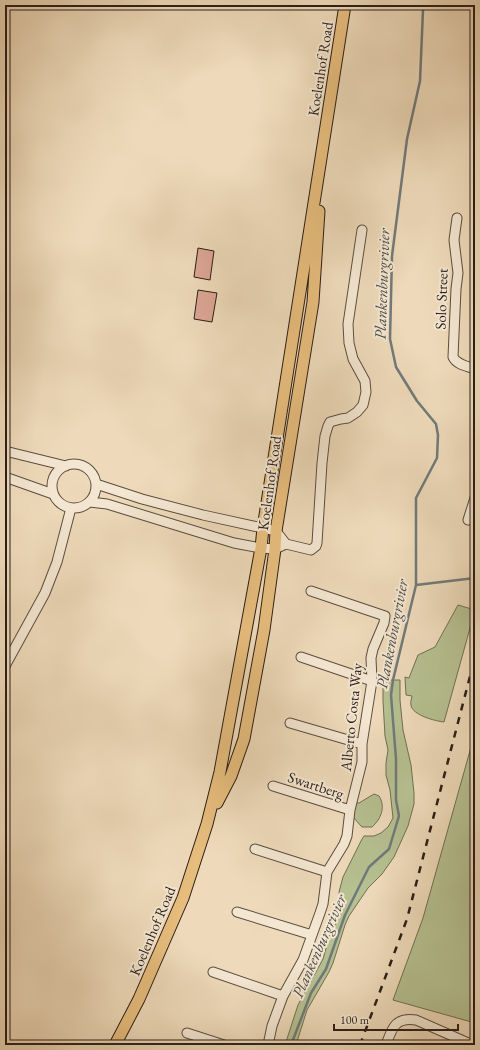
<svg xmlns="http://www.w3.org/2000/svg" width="480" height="1050" viewBox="0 0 480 1050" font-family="'EB Garamond',serif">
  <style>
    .green { fill: #b6c091; stroke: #706f54 }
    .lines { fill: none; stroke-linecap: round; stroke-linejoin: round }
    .stream { stroke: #707a7a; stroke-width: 2.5 }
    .building { fill: #dca695; stroke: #2a1e18 }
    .minor-casing { stroke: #5b4d40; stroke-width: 11 }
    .major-casing { stroke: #2a1e18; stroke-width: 13 }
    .minor { stroke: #f4e7d2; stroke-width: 9 }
    .major { stroke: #e7bd7d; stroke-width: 11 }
    .rail { stroke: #2a1e18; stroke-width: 2.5; stroke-dasharray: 7 7; stroke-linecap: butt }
    .labels { text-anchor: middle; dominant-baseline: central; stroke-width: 4; stroke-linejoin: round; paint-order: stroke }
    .street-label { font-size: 15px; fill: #2a1e18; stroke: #f4e7d2 }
    .water-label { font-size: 16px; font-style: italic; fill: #4d4c49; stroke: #f4e7d2 }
  </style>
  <rect width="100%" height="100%" fill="#eedaba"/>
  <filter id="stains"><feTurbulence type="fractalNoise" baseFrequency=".005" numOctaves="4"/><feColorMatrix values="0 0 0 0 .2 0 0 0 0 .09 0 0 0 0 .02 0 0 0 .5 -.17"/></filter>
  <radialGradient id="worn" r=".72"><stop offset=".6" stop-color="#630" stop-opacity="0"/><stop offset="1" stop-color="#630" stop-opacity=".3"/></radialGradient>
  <path class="green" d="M458 605 475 610 444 722C435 721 412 715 411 705 410 702 412 698 412 696L406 695 405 677 409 678 418 655 435 647Z
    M383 680H400V700L403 730 411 765 414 793V804L408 826 394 857 382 874 368 888 349 916 345 925 333 963 329 972 307 1010 296 1045H285L298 1005 317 970 323 959 329 937 341 912V906L339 892 343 877 361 841 364 836H374L381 833 388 827 393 818 390 790 386 775V763L388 750 385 736 383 701Z
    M475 733V1023L393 1000 423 918Z
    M374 794 379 796C386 807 381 819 372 827H362L353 817 356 803H359Z"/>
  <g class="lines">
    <path class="stream" d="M416 585 475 578
      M291 1045 311 993 326 969 345 915 369 867 389 849 399 816 396 800V759L391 695 393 680 416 585V498L437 458 438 435 436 424 417 401 396 367 390 339 392 256 407 139 420 81 423 10 421 5"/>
  </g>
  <path class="building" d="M198 248 214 251 210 280 194 277Z
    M198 290 217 293 212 322 194 319Z"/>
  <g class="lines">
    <defs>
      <path id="minor" d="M457 218 454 240 458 273 456 289 453 357C457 365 467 366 475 369
        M5 451 66 466
        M52 486a22 22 0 1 1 44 0a22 22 0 1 1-44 0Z
        M5 477 53 494
        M96 484 142 499 203 515 276 531 286 544
        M90 502 107 504 234 543 261 548 275 549 286 544 311 550 316 546 317 543 322 463 325 436 328 426 330 422 341 419 348 418 357 412 363 405 366 392 365 381 353 359 349 343 348 324 362 230
        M468 520 475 498
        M301 657 372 681
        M5 666 45 593 57 562 71 508
        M290 723 362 744
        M273 786 350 810
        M255 849 327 872
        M237 912 312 935
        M213 972 283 996
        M187 1033 224 1045
        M268 1045 272 1026 283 996 303 960 320 913 323 904 327 872 344 844 347 836 350 810 362 762V744L372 681 371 658 373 649 384 623 385 616 311 591
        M386 1045C392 1028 395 1017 416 1020L473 1045"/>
      <path id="major" d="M217 803 231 776 244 739 264 630 275 549 276 531 313 302 319 211
        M115 1045 139 999 183 898 207 824 220 772 261 548 263 528 345 5"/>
    </defs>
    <use href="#minor" class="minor-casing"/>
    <use href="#major" class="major-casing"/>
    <use href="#minor" class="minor"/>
    <use href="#major" class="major"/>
    <path class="rail" d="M360 1045 407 919 475 657"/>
  </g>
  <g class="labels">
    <g class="street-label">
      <text transform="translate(320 69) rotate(-81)">Koelenhof Road</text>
      <text transform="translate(441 299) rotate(-88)">Solo Street</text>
      <text transform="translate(269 483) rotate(-82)">Koelenhof Road</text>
      <text transform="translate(351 717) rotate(-84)">Alberto Costa Way</text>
      <text transform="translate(316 785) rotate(18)">Swartberg</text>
      <text transform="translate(152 931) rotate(-67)">Koelenhof Road</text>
    </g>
    <g class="water-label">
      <text transform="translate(382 284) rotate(-88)">Plankenburgrivier</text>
      <text transform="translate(392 634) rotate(-79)">Plankenburgrivier</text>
      <text transform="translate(319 946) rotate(-66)">Plankenburgrivier</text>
    </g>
  </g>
  <rect width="480" height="1050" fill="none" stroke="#eedaba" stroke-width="20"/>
  <rect x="6" y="6" width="468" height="1038" fill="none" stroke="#2a1e18" stroke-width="2"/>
  <rect x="10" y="10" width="460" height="1030" fill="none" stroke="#2a1e18"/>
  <path d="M334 1024v6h124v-6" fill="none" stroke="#2a1e18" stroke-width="2"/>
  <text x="340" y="1024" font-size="12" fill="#2a1e18" stroke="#f4e7d2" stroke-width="3" paint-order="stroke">100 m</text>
  <rect width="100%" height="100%" filter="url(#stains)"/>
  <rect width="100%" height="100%" fill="url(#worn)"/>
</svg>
